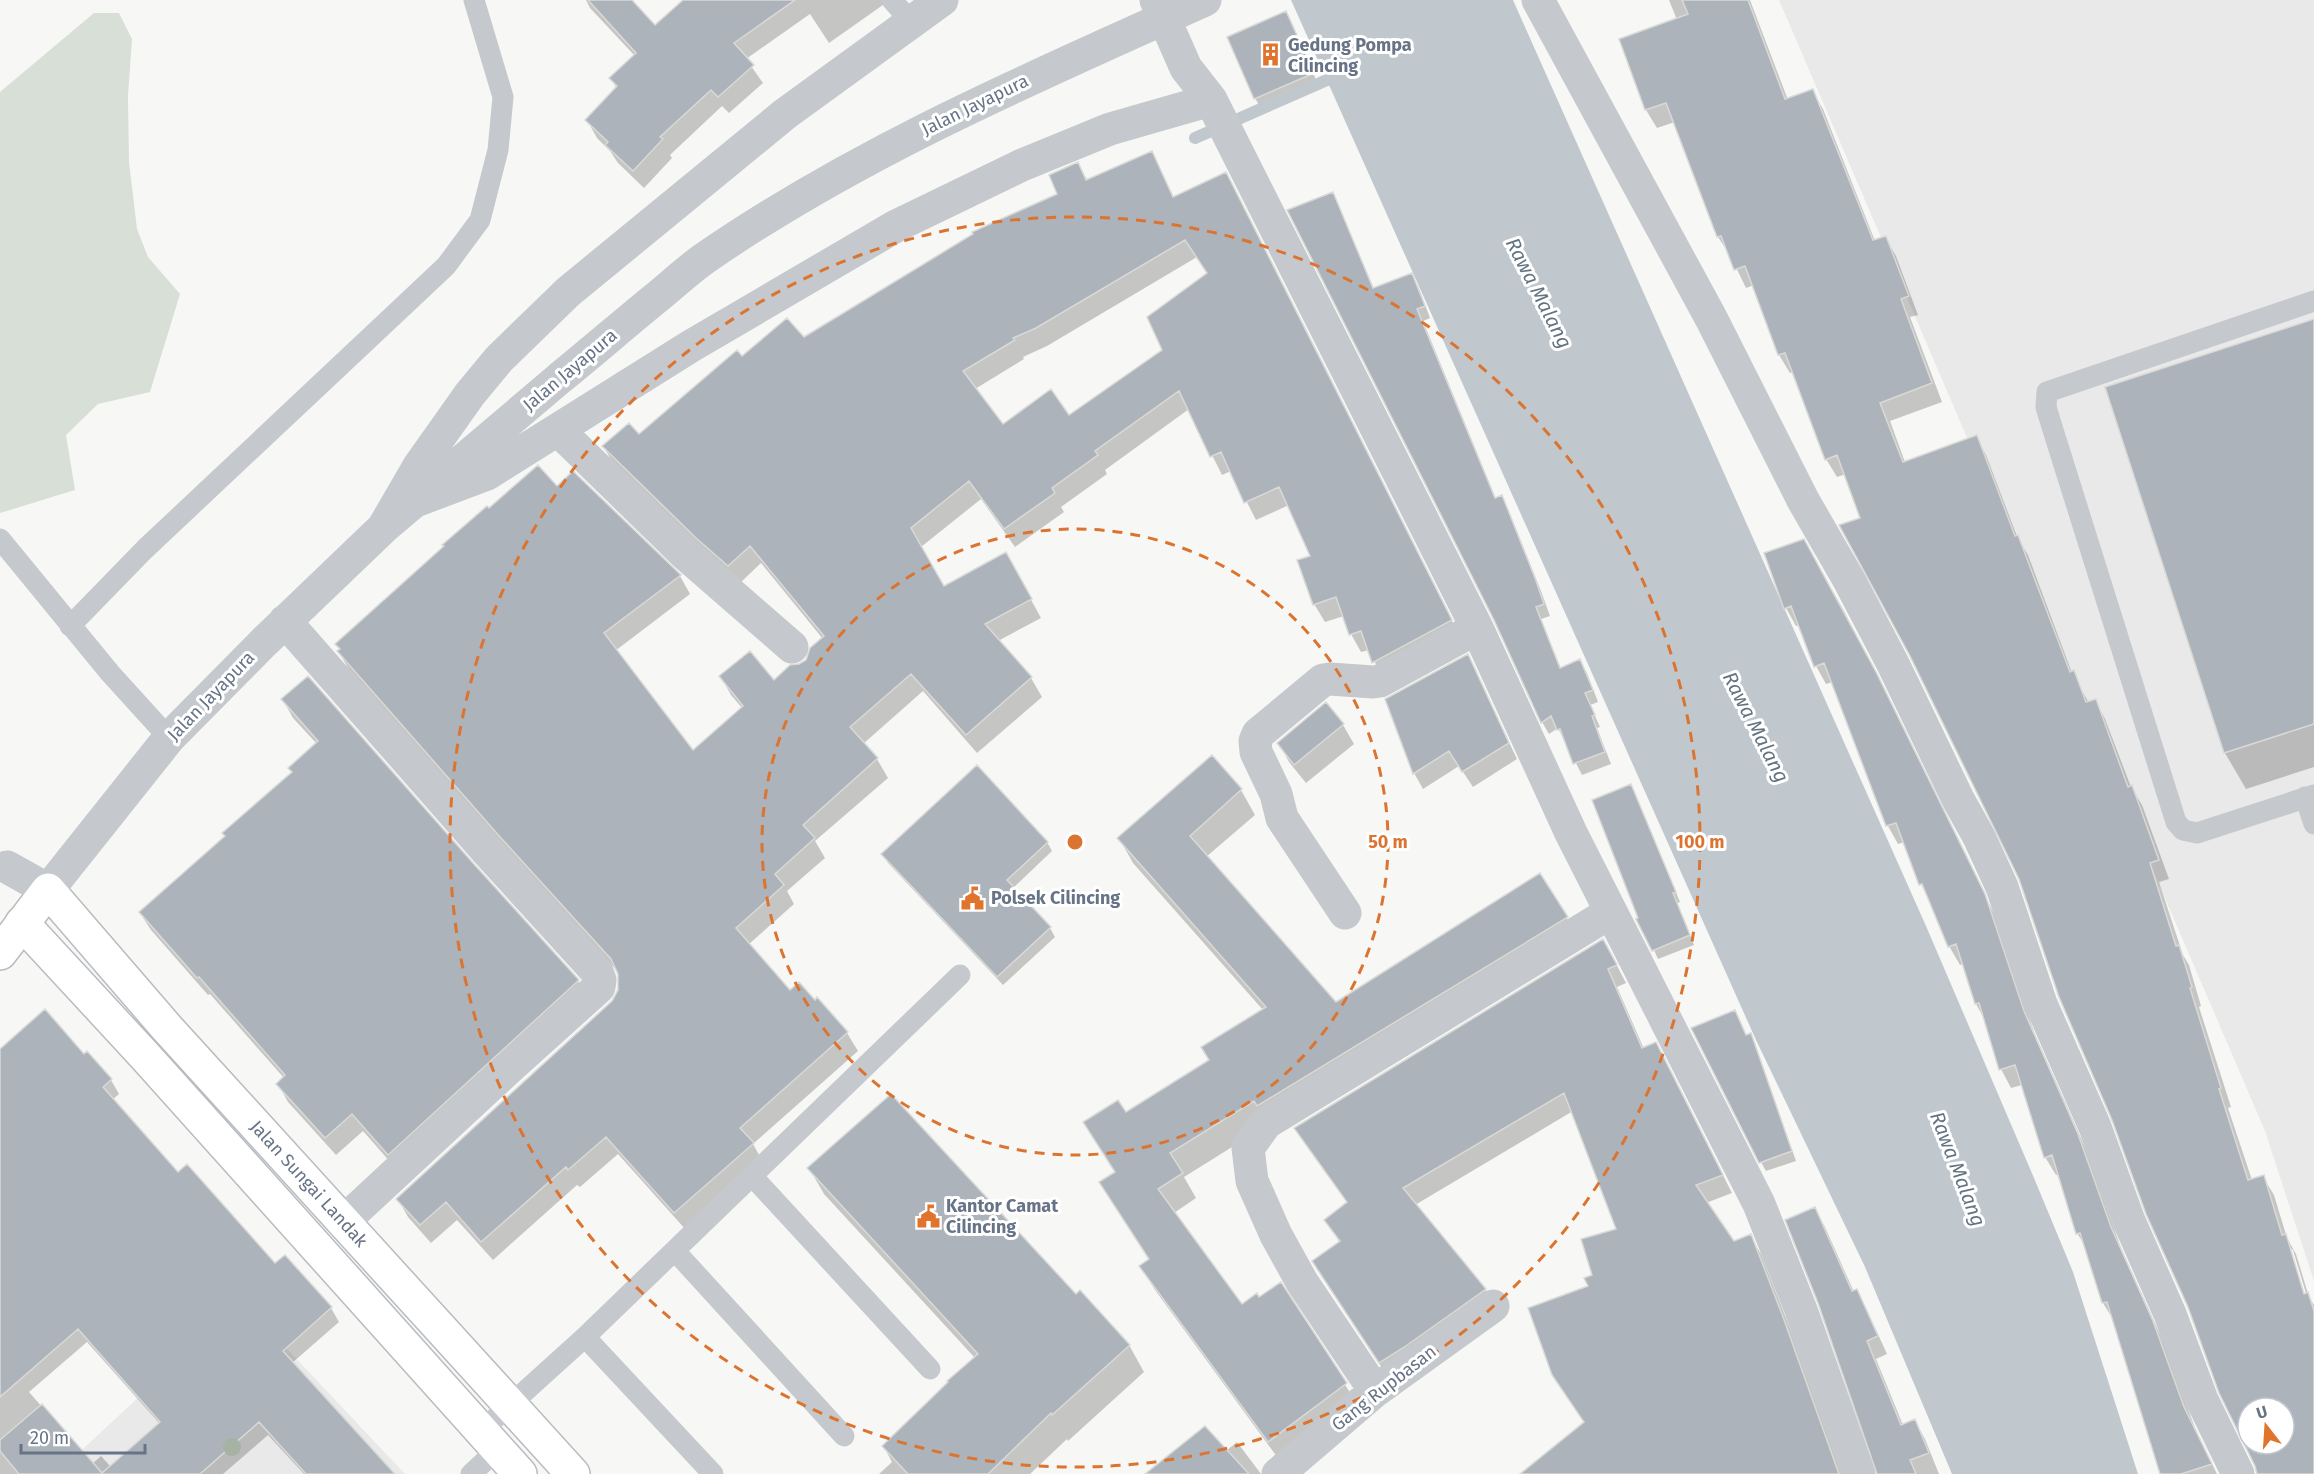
<svg xmlns="http://www.w3.org/2000/svg" width="2314" height="1474" viewBox="0 0 2314 1474" font-family="'Fira Sans',sans-serif">
  <style>
    .built { fill: #e8e9e8 }
    .green { fill: #d8dfd6 }
    .water { fill: #c0c8ce }
    .shadow { fill: #0003; fill-rule: evenodd }
    .lines { fill: none; stroke-linecap: round; stroke-linejoin: round }
    .stream { stroke: #c0c8ce; stroke-width: 12 }
    .building { fill: #acb3ba; stroke: #d9d9d7; stroke-width: 1.5; fill-rule: evenodd }
    .secondary-casing { stroke: #b8bbc1; stroke-width: 36 }
    .lane { stroke: #c5c8cc; stroke-width: 21 }
    .street { stroke: #c5c8cc; stroke-width: 33 }
    .secondary { stroke: #fff; stroke-width: 33 }
    .street-bridge { stroke: #c5c8cc; stroke-width: 33 }
    .tree { fill: #a6b2a4 }
    .ring { fill: none; stroke: #db7430; stroke-width: 3; stroke-dasharray: 10 8 }
    .labels { text-anchor: middle; dominant-baseline: central; stroke-width: 6; stroke-linejoin: round; paint-order: stroke }
    .poi-label { font-size: 18px; font-weight: bold; fill: #677386; stroke: #fff; text-anchor: start }
    .street-label { font-size: 18px; fill: #677386; stroke: #fff }
    .water-label { font-size: 20px; font-style: italic; fill: #637481; stroke: #fff }
    .centre { fill: #db7430; stroke: #fff; stroke-width: 3 }
    .ring-label { font-size: 18px; text-anchor: middle; font-weight: bold; fill: #db7430; stroke: #fff; stroke-width: 6; stroke-linejoin: round; paint-order: stroke }
  </style>
  <rect width="100%" height="100%" fill="#f7f8f5"/>
  <path class="built" d="M1779 0H2314V1281L2265 1131Z
    M242 1301 405 1474H56Z"/>
  <path class="green" d="M94 13H119L132 39 128 96 129 162 137 229 148 257 180 294 150 392 98 404 66 435 75 490 0 513V92Z"/>
  <path class="water" d="M1291 0H1513L1926 926 2034 1178 2073 1272 2138 1474H1952L1865 1267 1756 1040Z"/>
  <path class="shadow" d="M586 0H630L655 27 685 0H890L829 43 810 14 746 59 763 83 729 113 722 106 670 155 672 158 644 188 618 163 610 151 597 138 587 120 617 89 611 78 635 56 590 8Z
    M1669 0H1750L1788 100 1812 91 1823 109 1875 241 1885 237 1896 256 1918 315 1910 317 1942 402 1890 421 1905 462 1976 437 1986 455 2018 539 2028 555 2072 673 2089 703 2095 700 2105 719 2131 787 2142 805 2169 879 2159 882 2183 955 2189 965 2201 1006 2199 1007 2231 1107 2228 1108 2252 1180 2263 1177 2274 1195 2287 1238 2296 1254 2309 1297 2314 1305V1474H2258L2256 1465 2189 1307 2020 879 1862 519 1846 474 1837 477 1826 459 1793 372 1790 373 1779 355 1754 285 1746 288 1730 255 1718 237 1675 122 1657 128 1646 110 1621 40 1677 20ZM2288 1246 2293 1250 2308 1300 2305 1301ZM2248 1408H2284V1444H2248Z
    M1291 22 1317 82 1260 107 1255 98Z
    M1152 153 1174 198 1226 174 1461 639 1384 681 1369 650 1361 652 1351 634 1344 616 1325 622 1314 604 1312 556 1289 505 1256 520 1231 471 1222 475 1189 409 1105 470 1107 474 1061 507 1064 512 1015 547 981 499 921 547 944 588 1006 554 1041 618 998 641 1031 678 1042 697 977 753 923 691 863 744 877 759 888 778 815 841 825 858 787 891 794 904 748 945 790 992 815 1002 817 1000 847 1033 858 1051 753 1144 763 1162 686 1230 618 1154 580 1187 577 1185 493 1260 457 1220 431 1243 408 1217 398 1199 613 1002 619 990V973L513 857 349 670 339 652 340 650 337 644 489 511 557 488 680 576 690 594 615 651 693 752 743 709 731 695 721 677 773 682 807 661 823 639 761 563 739 584 614 465 604 447 639 436 742 358 803 339 1059 195 1078 164 1088 181ZM1197 257 1208 274 1164 350 1069 417 1003 426 975 389 1024 359 1023 357 1047 346Z
    M1333 194 1374 289 1411 275 1418 286 1430 318 1423 321 1496 499 1501 497 1508 509 1541 591 1550 616 1541 619 1561 669 1580 661 1587 673 1598 702 1590 705 1600 727 1597 728 1611 764 1582 775 1558 728 1549 734 1542 722 1495 619Z
    M2314 321V767L2246 789 2225 753 2107 388Z
    M1803 541 1843 609 1886 693 1994 914 2034 1032 2088 1154 2121 1248 2163 1341 2195 1428 2217 1474H2161L2114 1321 2103 1303 2087 1249 2077 1233 2059 1174 2056 1175 2045 1157 2022 1085 2011 1088 2001 1069 1985 1020 1976 1004 1964 963 1960 965 1949 946 1932 904 1921 884 1905 842 1898 844 1888 826 1833 682 1826 684 1816 666 1800 625 1796 626 1786 608Z
    M1468 656 1517 759 1473 787 1459 766 1423 789 1414 773Z
    M283 700 578 981 588 999 399 1172 363 1131 336 1155 288 1102 278 1084 284 1078 210 994 208 995 151 930 140 913 226 837 293 773 317 744 293 718Z
    M1326 704 1343 725 1354 744 1306 783 1289 762 1279 743Z
    M1212 758 1241 790 1255 815 1206 857 1336 1004 1566 917 1580 941 1269 1124 1184 1177 1196 1198 1174 1213 1242 1306 1259 1299 1280 1284 1360 1408 1283 1465 1155 1290 1141 1266 1149 1260 1101 1182 1116 1173 1125 1114 1211 1061 1263 1010 1133 863 1119 838Z
    M1635 795 1680 902 1677 903 1694 945 1658 959 1640 919Z
    M1047 842 1052 851 1013 888 1050 928 1055 937 1003 985 888 863 883 854Z
    M1613 958 1626 983 1617 987 1644 1049 1666 1062 1732 1193 1706 1203 1733 1243 1750 1236 1761 1254 1793 1336 1842 1474H1525L1585 1424 1590 1287 1618 1229 1573 1111 1415 1205 1485 1290 1495 1308 1390 1380 1324 1279 1340 1243 1326 1220 1348 1204 1296 1129Z
    M1735 1012 1747 1037 1750 1035 1755 1044 1796 1161 1766 1171 1761 1162Z
    M87 1053 111 1080 119 1094 112 1100 178 1174 275 1265 285 1257 331 1308 339 1322 292 1363 393 1474H304L268 1435 223 1474H0V1057L84 1056ZM87 1342 160 1424 111 1467 101 1456 92 1464 29 1392Z
    M809 1168 1076 1296 1129 1345 1144 1372 1068 1441 1067 1439 1030 1474H879L892 1462 884 1447 975 1358 824 1194Z
    M1815 1209 1825 1227 1854 1292 1856 1290 1866 1308 1887 1354 1876 1359 1903 1425 1915 1421 1925 1439 1939 1474H1879Z
    M1237 1442 1261 1474H1147L1226 1451Z"/>
  <g class="lines">
    <path class="stream" d="M1195 138 1327 80"/>
  </g>
  <path class="building" d="M588 0H632L655 25 683 0H795L734 43 754 65 718 97 711 90 660 137 663 139 633 171 605 145 608 142 585 120 617 86 609 78 636 53Z
    M1682 0H1748L1785 99 1813 89 1873 240 1886 236 1909 296 1901 299 1932 383 1880 403 1903 462 1977 435 2015 536 2018 535 2070 672 2074 670 2086 702 2096 699 2128 787 2132 785 2159 860 2150 863 2176 946 2179 945 2192 987 2190 988 2221 1088 2219 1089 2248 1180 2264 1175 2282 1235 2286 1234 2304 1294 2308 1292 2314 1311V1474H2257L2255 1466 2219 1393 2188 1307 2146 1214 2112 1120 2059 997 2019 879 1910 656 1839 525 1860 518 1837 455 1825 460 1785 353 1778 355 1745 266 1734 270 1721 236 1717 237 1666 103 1645 110 1619 39 1688 14ZM2248 1408H2284V1444H2248Z
    M1286 11 1314 73 1254 99 1227 37Z
    M1152 151 1173 197 1226 172 1452 620 1372 663 1361 631 1349 635 1336 597 1313 605 1297 560 1310 556 1279 487 1244 503 1221 452 1210 457 1179 391 1095 451 1098 455 1052 488 1055 493 1004 529 969 481 911 528 944 586 1006 552 1032 599 985 624 1032 677 966 735 911 674 850 727 878 758 803 825 815 838 775 874 784 885 736 928 790 990 799 982 815 1000 817 997 848 1032 740 1128 754 1143 674 1213 606 1137 568 1170 566 1167 481 1242 446 1202 420 1225 396 1199 612 1001 618 990V974L611 959 501 838 337 651 340 649 335 644 444 546 442 545 487 506 489 508 538 465 557 486 573 471 681 575 604 633 693 750 743 706 719 676 750 651 774 680 790 665 799 664 806 660 810 648 824 636 750 546 728 566 696 538 602 446 629 423 639 434 737 350 742 356 787 318 804 337 973 234 972 232 1057 194 1049 175 1078 162 1086 180ZM1185 240 1207 273 1147 317 1162 350 1069 415 1051 389 1003 424 963 371 1015 340 1013 338 1036 328Z
    M1333 192 1373 288 1412 273 1425 306 1417 309 1495 498 1502 495 1535 578 1544 604 1536 607 1560 668 1580 659 1593 690 1585 693 1595 715 1592 716 1605 752 1573 764 1560 729 1557 730 1551 716 1541 723 1494 620 1287 210Z
    M2314 319V724L2224 753 2105 387Z
    M1804 539 1876 672 1985 894 2024 1011 2078 1134 2111 1227 2153 1321 2184 1407 2212 1464 2181 1474H2160L2107 1302 2102 1303 2080 1233 2076 1234 2052 1155 2044 1158 2015 1065 1999 1070 1979 1003 1975 1004 1956 944 1948 947 1922 884 1919 885 1896 823 1886 826 1824 663 1814 667 1791 606 1784 609 1764 553Z
    M1468 654 1509 743 1462 772 1449 751 1413 774 1385 699Z
    M308 676 473 863 579 980 388 1155 352 1114 325 1138 276 1084 285 1075 199 977 197 978 139 912 225 836 222 833 292 772 288 768 318 741 281 699Z
    M1326 702 1344 724 1294 765 1277 743Z
    M1212 755 1242 789 1190 836 1336 1002 1540 873 1568 917 1257 1106 1254 1101 1170 1153 1183 1173 1158 1189 1242 1304 1257 1293 1259 1297 1281 1282 1347 1383 1268 1442 1139 1266 1149 1259 1099 1182 1115 1172 1083 1122 1118 1100 1126 1112 1209 1060 1201 1047 1266 1007 1117 838Z
    M977 765 1048 842 1007 880 1051 927 997 977 881 854Z
    M1631 784 1676 892 1673 893 1690 935 1652 951 1636 919 1638 918 1592 800Z
    M1603 939 1617 965 1608 969 1642 1048 1656 1042 1723 1175 1696 1185 1734 1241 1751 1234 1783 1317 1839 1474H1520L1584 1422 1552 1375 1528 1308 1588 1286 1584 1278 1592 1275 1581 1239 1616 1229 1564 1093 1403 1188 1486 1289 1403 1348 1379 1363 1312 1261 1340 1241 1324 1220 1347 1202 1294 1128Z
    M45 1009 84 1054 87 1051 112 1079 103 1087 178 1172 187 1164 275 1263 285 1255 332 1307 283 1351 395 1474H306L259 1422 200 1474H19L0 1451V1440L42 1404 102 1473 160 1422 78 1329 0 1397V1049Z
    M1735 1010 1746 1035 1751 1033 1792 1151 1759 1163 1691 1028Z
    M891 1094 1076 1294 1080 1290 1130 1345 1052 1415 1051 1413 988 1474H908L882 1446 948 1382 947 1381 978 1354 807 1168Z
    M1815 1207 1852 1291 1857 1289 1878 1336 1867 1341 1901 1425 1915 1419 1929 1453 1910 1460 1916 1474H1877L1818 1303 1785 1220Z
    M1205 1426 1249 1474H1145Z"/>
  <g class="lines">
    <defs>
      <g id="secondary">
        <path d="M22 923 145 1056 520 1474"/>
        <path id="s1" d="M0 953 48 890 167 1028 573 1474"/>
      </g>
    </defs>
    <use href="#secondary" class="secondary-casing"/>
    <path class="lane" d="M892 0 911 22
      M2314 301 2047 392 2046 407 2053 430 2176 822 2183 830 2197 833 2314 795
      M0 539 110 673 169 738
      M70 626 145 549 446 266 480 220 498 150 503 97 474 0
      M2305 797 2314 824
      M752 1176 930 1369
      M675 1251 844 1436
      M585 1337 713 1474
      M481 1431 585 1337 960 975
      M471 1474 498 1449"/>
    <path class="street" d="M1156 0 1186 68 1211 100 1477 628 1571 833 1759 1204 1801 1310 1859 1474
      M1538 0 1711 318 1803 500 1849 580 1893 664 1958 799 1979 837 2002 887 2041 1004 2095 1127 2129 1221 2170 1314 2202 1400 2238 1474
      M558 430 683 552 792 647
      M418 500 487 474 691 346 896 226 1022 165 1110 129 1211 100
      M383 528 419 466 470 394 499 359 568 292 785 114 942 0
      M285 621 487 851 597 972 600 980 599 987 509 1068 343 1222
      M7 867 48 890 169 738 265 641 383 528 561 377
      M1345 913 1282 818 1276 794 1256 752 1255 741 1258 734 1323 680 1330 679 1373 682 1380 681 1477 628
      M1375 1391 1302 1282 1276 1235 1252 1181 1248 1148 1266 1123 1611 912
      M1278 1474 1375 1391 1493 1306"/>
    <use href="#secondary" class="secondary"/>
    <path class="street-bridge" d="M561 377C593 351 624 324 656 298 672 285 688 270 705 258 860 151 1034 77 1205 0"/>
  </g>
  <circle class="tree" cx="232" cy="1447" r="9"/>
  <g class="ring">
    <circle cx="1075" cy="842" r="313"/>
    <circle cx="1075" cy="842" r="625"/>
  </g>
  <defs>
    <symbol id="building-bare" viewBox="-9 -9 18 18"><path d="M-4-6H4V6H1V3H-1V6H-4ZM-2.5-4.3h1.7v1.8h-1.7ZM.8-4.3h1.7v1.8H.8ZM-2.5-1h1.7V.8h-1.7ZM.8-1h1.7V.8H.8Z" fill="#e1742c" stroke="#fff" stroke-width="2.5" paint-order="stroke"/></symbol>
    <symbol id="civic-bare" viewBox="-9 -9 18 18"><path d="M-.6-6.5H3V-4.5H.6V-3L4-1V1h2V6H-6V1h2V-1L-.6-3ZM-1.2 2.5V6h2.4V2.5Z" fill="#e1742c" stroke="#fff" stroke-width="2.5" paint-order="stroke"/></symbol>
  </defs>
  <g fill-rule="evenodd">
    <use href="#building-bare" x="1254" y="38" width="33" height="33"/>
    <use href="#civic-bare" x="956" y="882" width="33" height="33"/>
    <use href="#civic-bare" x="912" y="1200" width="33" height="33"/>
  </g>
  <g class="labels">
    <g class="poi-label">
      <text x="1288" y="45">Gedung Pompa<tspan x="1288" dy="21">Cilincing</tspan></text>
      <text x="991" y="898">Polsek Cilincing</text>
      <text x="946" y="1206">Kantor Camat<tspan x="946" dy="21">Cilincing</tspan></text>
    </g>
    <g class="street-label">
      <text transform="translate(975 105) rotate(-26)">Jalan Jayapura</text>
      <text transform="translate(570 370) rotate(-40)">Jalan Jayapura</text>
      <text transform="translate(211 696) rotate(-46)">Jalan Jayapura</text>
      <text stroke="none"><textPath href="#s1" startOffset="472">Jalan Sungai Landak</textPath></text>
      <text transform="translate(1384 1388) rotate(-38)">Gang Rupbasan</text>
    </g>
    <g class="water-label">
      <text transform="translate(1539 293) rotate(63)">Rawa Malang</text>
      <text transform="translate(1756 727) rotate(63)">Rawa Malang</text>
      <text transform="translate(1958 1169) rotate(69)">Rawa Malang</text>
    </g>
  </g>
  <circle cx="1075" cy="842" r="9" class="centre"/>
  <g class="ring-label">
    <text x="1388" y="848">50 m</text>
    <text x="1700" y="848">100 m</text>
  </g>
  <g transform="translate(2266 1426) rotate(343)"><circle r="28" fill="#ffffff" stroke="#c2c7cf" stroke-width="1.5"/>
  <path d="M0-4.5L10 22L0 15L-10 22Z" fill="#e1742c"/>
  <text y="-9" font-size="16" font-weight="bold" text-anchor="middle" fill="#677386">U</text>
  </g>
  <path d="M21 1444v9h124v-9" fill="none" stroke="#677386" stroke-width="3"/>
  <text x="30" y="1444" font-size="18" fill="#677386" stroke="#ffffff" stroke-width="4.5" paint-order="stroke">20 m</text>
</svg>
